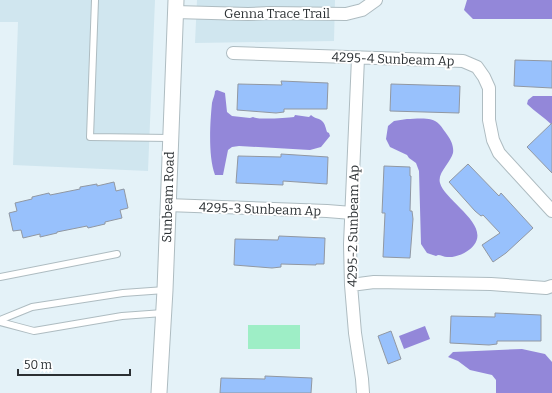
<svg xmlns="http://www.w3.org/2000/svg" width="552" height="393" viewBox="0 0 552 393" font-family="Bitter,serif">
  <style>
    .built { fill: #d0e6ef }
    .green { fill: #9eeec6 }
    .water { fill: #9387d9 }
    .building { fill: #98c1fc; stroke: #9198a2 }
    .lines { fill: none; stroke-linecap: round; stroke-linejoin: round }
    .service-casing { stroke: #aebcc1; stroke-width: 8 }
    .minor-casing { stroke: #aebcc1; stroke-width: 14 }
    .tertiary-casing { stroke: #aebcc1; stroke-width: 17 }
    .service { stroke: #fff; stroke-width: 6 }
    .minor { stroke: #fff; stroke-width: 12 }
    .tertiary { stroke: #fff; stroke-width: 15 }
    .labels { text-anchor: middle; dominant-baseline: central; stroke-width: 4; stroke-linejoin: round; paint-order: stroke }
    .street-label { font-size: 13px; fill: #2b3033; stroke: #fff }
  </style>
  <rect width="100%" height="100%" fill="#e4f2f8"/>
  <path class="built" d="M0 0H155L148 171 13 165 18 22H0Z
    M197 0H335L334 41 195 43Z"/>
  <path class="green" d="M248 325H300V349H248Z"/>
  <path class="water" d="M467 0H552V19H473L464 10Z
    M217 90 225 93 227 112 232 116 250 118 253 117C258 120 286 118 294 117L295 115 309 117 311 115C315 119 320 118 323 122 325 124 326 129 327 132L329 133 330 136 321 147 310 150 239 146 232 147 228 150 223 175H215C208 156 210 123 212 103 213 98 215 95 215 91Z
    M533 96H552V125C544 117 535 112 527 104L528 100Z
    M407 119C416 119 432 116 439 124 442 127 445 132 448 136 451 140 454 147 453 153 451 162 437 173 440 183 445 201 490 224 474 245 469 252 456 258 447 257 444 257 441 255 438 255L436 256 427 253 421 244 419 171 416 163 409 158 407 155 390 147 386 139 388 126 394 121Z
    M425 326 430 339 404 349 399 336Z
    M522 349 545 354 552 362V393H496V380L492 375 470 370 458 361 448 357 453 352Z"/>
  <path class="building" d="M515 60 552 61V88L514 86Z
    M281 81 328 83 327 109H284V112L276 113 237 110 238 84 282 85Z
    M391 84 460 86 459 113 390 111Z
    M552 123V173L527 147Z
    M281 154 328 157 327 184 283 181V185L236 183 238 156 281 157Z
    M468 164 499 196 501 193 533 228 506 253 493 262 482 245 500 233 483 215 481 216 475 211 449 182Z
    M384 166 410 167V176H411L410 211H412L413 219 410 258 383 257 385 213H382Z
    M114 182 116 191 124 189 128 208 120 210 122 218 105 222V224L88 228 87 226 57 232V233L40 237V234L23 238 21 230 13 231 9 213 17 211 15 203 32 199V197L49 193 50 195 80 189V187L97 184V186Z
    M279 236 325 238 324 264H316V265L281 264V267L272 268 234 265 235 239 278 240Z
    M495 313 541 315V341H497V344L489 345 450 343 451 316 495 317Z
    M391 331 401 359 388 364 378 336Z
    M265 376 312 378 311 393H220L221 378 265 379Z"/>
  <g class="lines">
    <defs>
      <path id="service" d="M95 0 90 137 170 138
        M0 277 117 254
        M0 320 32 307 123 293 165 290
        M0 322 34 331 122 316 163 313"/>
      <path id="minor" d="M175 12 248 14 270 13 346 14 362 10 376 0
        M233 53 463 61 477 67 484 77 489 88V120L493 140 499 153 552 211
        M358 58 350 244 351 285 355 333 362 379 363 393
        M167 205 327 211 352 213
        M351 285 374 282 491 284 546 288 552 286"/>
      <path id="tertiary" d="M159 393 165 290 176 0"/>
    </defs>
    <use href="#service" class="service-casing"/>
    <use href="#minor" class="minor-casing"/>
    <use href="#tertiary" class="tertiary-casing"/>
    <use href="#service" class="service"/>
    <use href="#minor" class="minor"/>
    <use href="#tertiary" class="tertiary"/>
  </g>
  <g class="labels">
    <g class="street-label">
      <text x="277" y="13">Genna Trace Trail</text>
      <text transform="translate(393 59) rotate(2)">4295-4 Sunbeam Ap</text>
      <text transform="translate(168 197) rotate(-88)">Sunbeam Road</text>
      <text transform="translate(260 209) rotate(2)">4295-3 Sunbeam Ap</text>
      <text transform="translate(353 226) rotate(-89)">4295-2 Sunbeam Ap</text>
    </g>
  </g>
  <path d="M18 369v6h112v-6" fill="none" stroke="#2b3033" stroke-width="2"/>
  <text x="24" y="369" font-size="12" fill="#2b3033" stroke="#ffffff" stroke-width="3" paint-order="stroke">50 m</text>
</svg>
